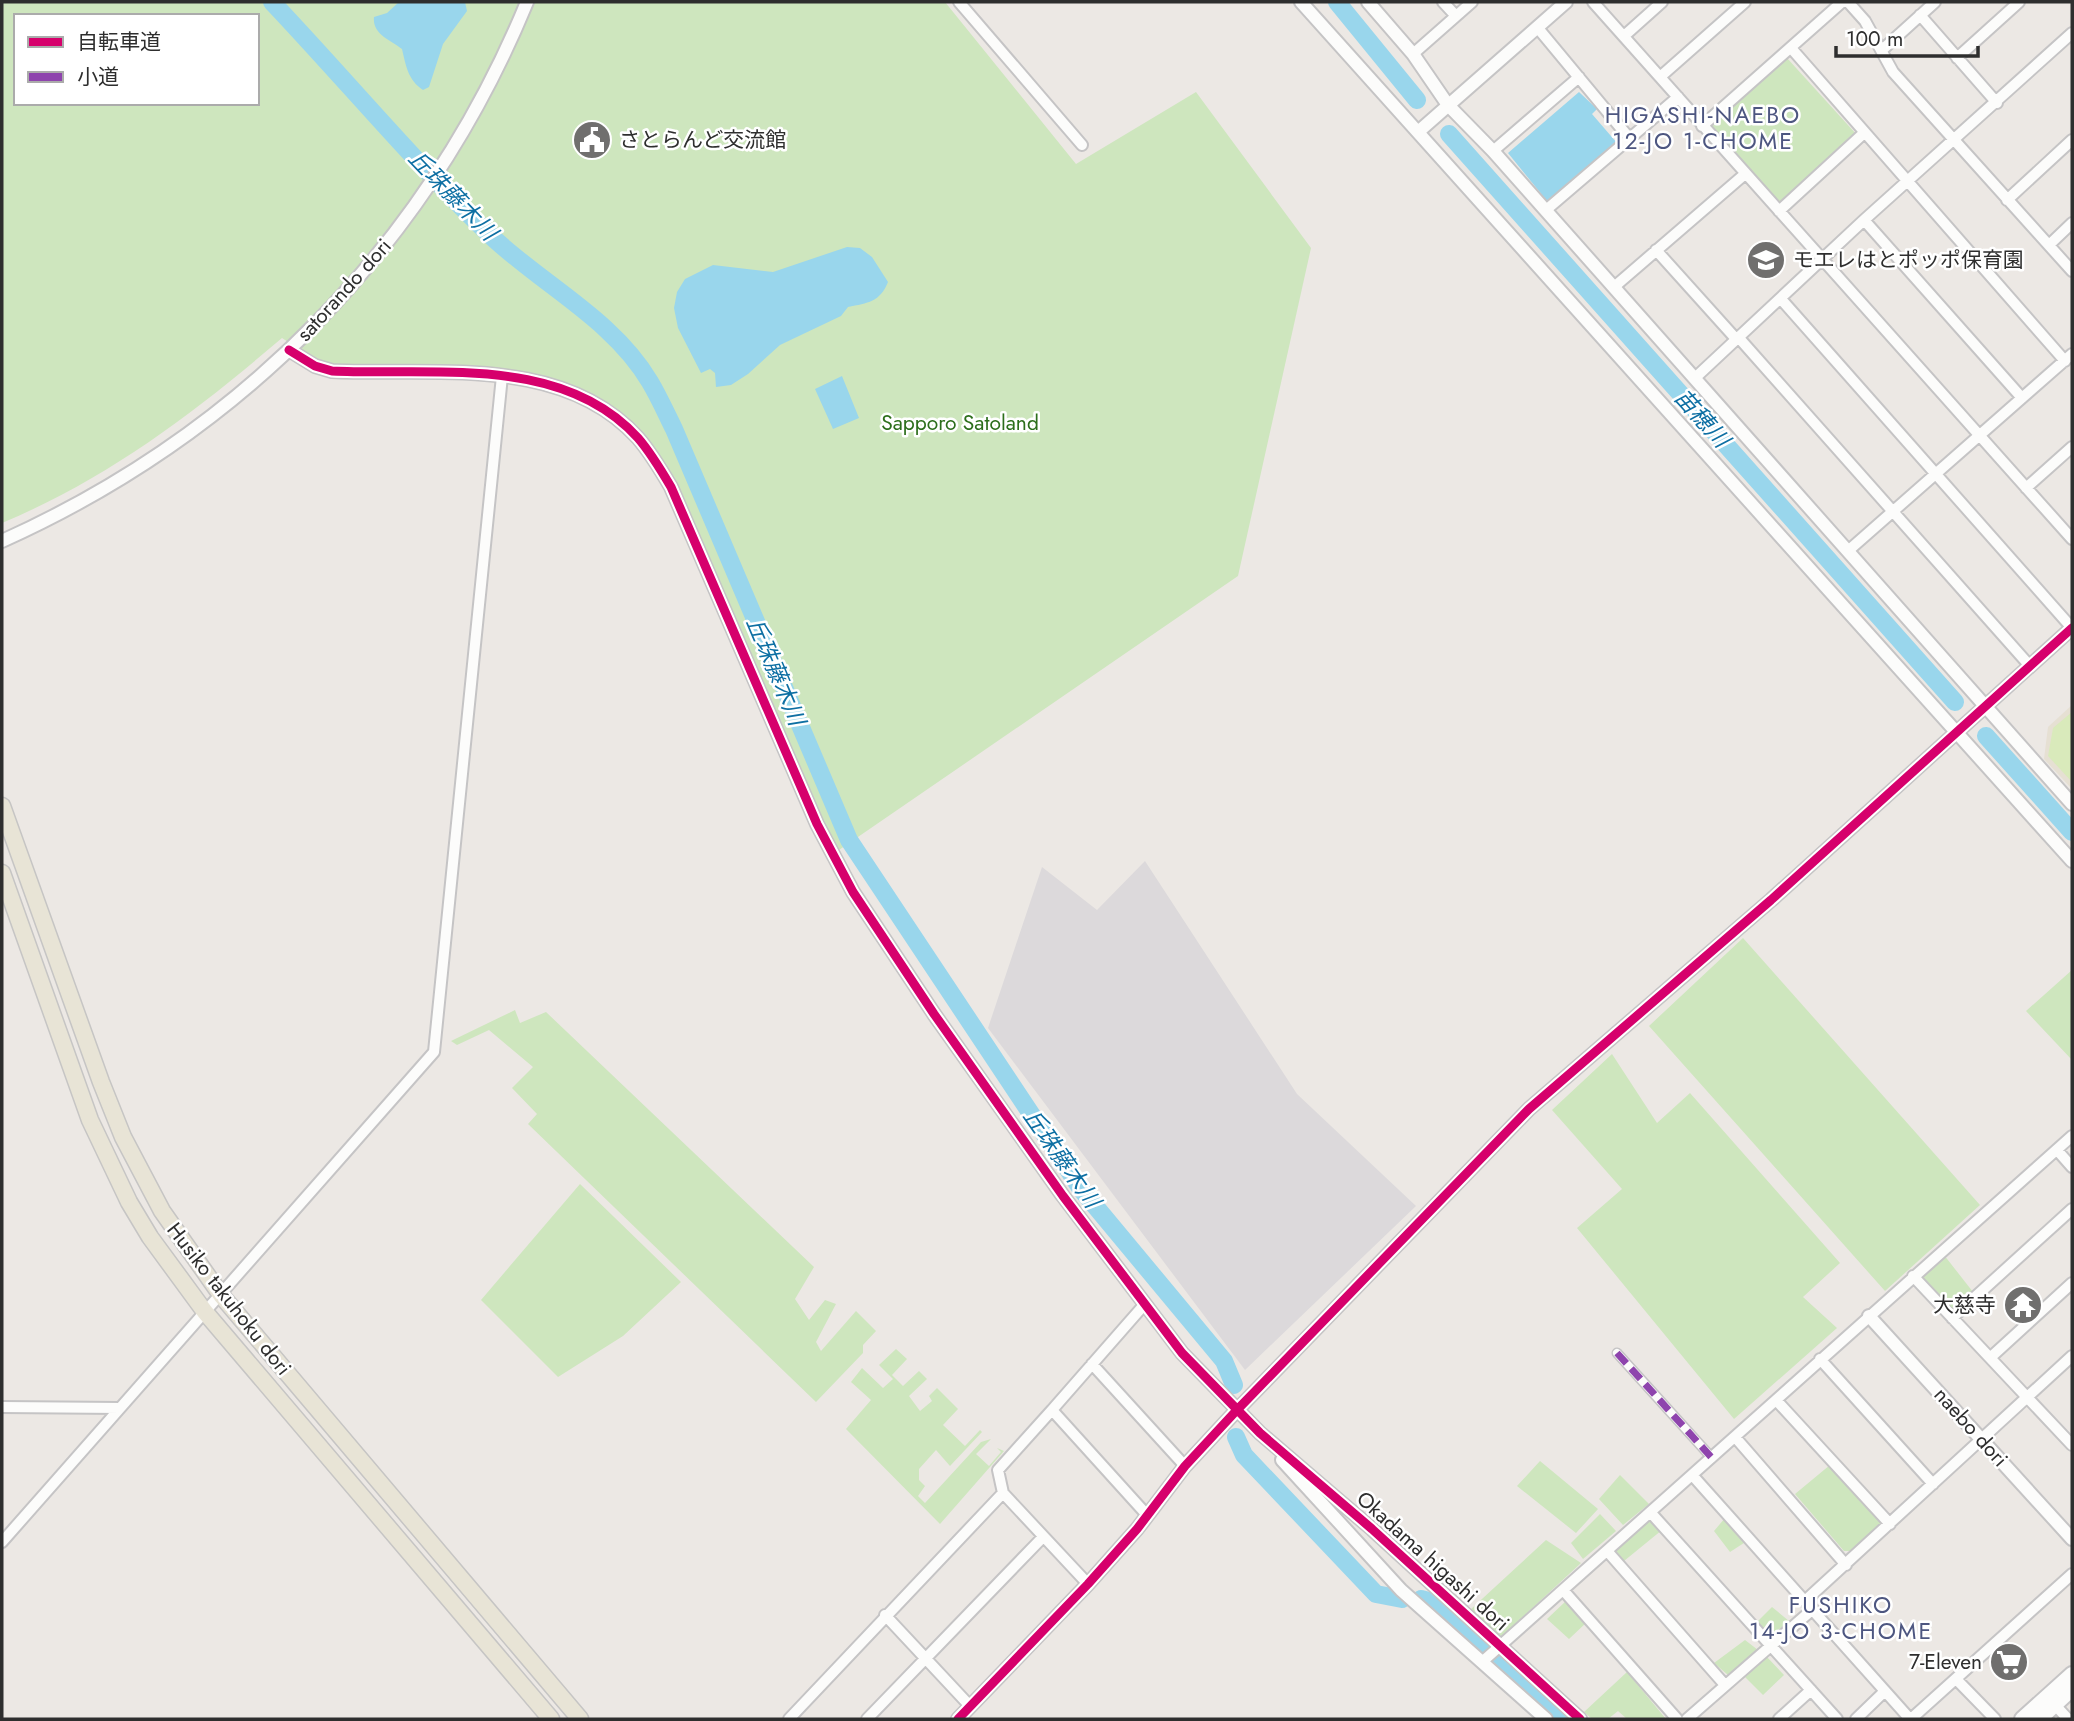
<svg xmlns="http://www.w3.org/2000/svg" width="2074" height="1721" viewBox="0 0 2074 1721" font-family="Jost,'Noto Sans JP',sans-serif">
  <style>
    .industrial { fill: #dcd9db }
    .education { fill: #e6e0d3 }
    .green { fill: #cee6be; fill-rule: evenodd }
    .pitch { fill: #d9eabb }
    .water { fill: #99d6ec }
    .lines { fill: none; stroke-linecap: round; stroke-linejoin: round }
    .river { stroke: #99d6ec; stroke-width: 18 }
    .pedestrian-casing { stroke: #c5c4c5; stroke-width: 11 }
    .minor-casing { stroke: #c5c4c5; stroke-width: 14 }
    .tertiary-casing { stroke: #c5c4c5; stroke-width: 16 }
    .secondary-casing { stroke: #c5c4c5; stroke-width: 18 }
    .primary-casing { stroke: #c6c5c4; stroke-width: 19 }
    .pedestrian { stroke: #fcfcfb; stroke-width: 8 }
    .minor { stroke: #fcfcfb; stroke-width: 10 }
    .tertiary { stroke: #fcfcfb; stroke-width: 12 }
    .secondary { stroke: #fcfcfb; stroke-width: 14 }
    .primary { stroke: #e8e4d6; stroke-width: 16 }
    .quiet { stroke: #8e44ad; stroke-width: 7; stroke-dasharray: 14 7; stroke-linecap: butt }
    .cycleway-casing { stroke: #fff; stroke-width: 13 }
    .cycleway { stroke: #d6006c; stroke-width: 9 }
    .labels { text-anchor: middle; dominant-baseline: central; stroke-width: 5; stroke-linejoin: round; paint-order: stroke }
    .poi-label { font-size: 21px; fill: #2e2e2e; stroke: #fff; text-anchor: start }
    .street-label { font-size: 21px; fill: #2e2e2e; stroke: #fff }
    .park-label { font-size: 21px; fill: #2c6e1b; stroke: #fff }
    .neighbourhood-label { font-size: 23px; letter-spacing: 2px; fill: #4d5680; stroke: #fff }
    .water-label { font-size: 23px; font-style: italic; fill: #0d6fa3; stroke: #fff }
  </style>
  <rect width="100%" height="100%" fill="#ece8e4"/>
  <path class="industrial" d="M1145 861 1297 1094 1416 1206 1245 1370 988 1028 1042 867 1097 910Z"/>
  <path class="education" d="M2072 705V789L2044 759 2048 727Z"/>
  <path class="green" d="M2 2H945L1076 164 1196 92 1311 248 1238 576 839 850 834 848 814 806 682 494C595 344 490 369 339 366L311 357 282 338C194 413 109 478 2 523ZM16 16H257V103H16Z
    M1787 58 1857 135 1778 206 1709 129Z
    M1743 938 1980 1205 1885 1291 1649 1026Z
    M2072 970V1060L2026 1011Z
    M515 1010 520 1023 546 1012 814 1267 795 1299 809 1320 825 1300 836 1304 816 1342 821 1351 856 1311 876 1331 863 1345V1353L816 1402 528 1124 537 1114 512 1088 533 1067 489 1030 457 1045 451 1041Z
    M1612 1054 1657 1123 1690 1093 1840 1263 1803 1297 1837 1328 1734 1419 1577 1228 1622 1189 1552 1110Z
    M580 1184 681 1282 623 1336 558 1377 481 1300Z
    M1944 1255 1973 1292 1953 1309 1919 1277Z
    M896 1349 907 1359 892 1375 903 1386 919 1371 927 1379 909 1396 920 1411 932 1401 929 1396 937 1388 958 1409 943 1425 965 1446 980 1430 982 1432 950 1466 936 1450 919 1469V1480L925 1486 918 1496 925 1503 981 1442 991 1439 976 1454 989 1466 1001 1452 997 1448 1004 1451 940 1524 846 1429 871 1400 851 1382 862 1368 883 1388 893 1379 879 1365Z
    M1540 1461 1598 1509 1576 1533 1517 1486Z
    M1830 1465 1881 1519 1880 1524 1850 1551H1844L1795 1494Z
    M1620 1475 1649 1504 1623 1525 1599 1499Z
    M1600 1514 1616 1531 1583 1559 1571 1543Z
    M1725 1518 1747 1541 1730 1552 1714 1531Z
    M1652 1519 1662 1530 1624 1561 1615 1550Z
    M1546 1540 1581 1563 1499 1639 1470 1610Z
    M1567 1600 1587 1622 1569 1639 1547 1619Z
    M1772 1607 1789 1621 1768 1638 1756 1623Z
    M1745 1640 1758 1650 1728 1675 1714 1663Z
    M1767 1657 1784 1675 1763 1695 1745 1677Z
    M1627 1672 1666 1719H1627L1618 1711 1608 1719H1592L1584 1712Z"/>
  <path class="pitch" d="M2072 712V782L2048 756 2053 728Z"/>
  <path class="water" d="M399 2H465L467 11 443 44 429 87 423 90C408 80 406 66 402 49 390 40 372 34 374 17L387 13Z
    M1579 92 1597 109 1592 114 1617 143 1551 201H1547L1508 153Z
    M847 247 860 248 872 257 888 282C880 302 868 303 848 307L841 316 780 345 748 374 731 385 716 387 715 373 710 369 701 373 678 328 674 308 677 292 685 279 713 265 773 272Z
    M842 376 859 418 833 429 815 389Z"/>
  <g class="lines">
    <path class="river" d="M272 2C345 79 413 161 490 235 541 284 613 319 650 382 659 397 666 413 674 429L849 840 1081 1189 1224 1361 1234 1385
      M1337 2 1417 100
      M1449 134 1955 702
      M1986 736 2072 832
      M1236 1437 1244 1455 1376 1594 1402 1599
      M1421 1599 1432 1602 1482 1647
      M1494 1657 1562 1719"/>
    <defs>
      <path id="pedestrian" d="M1617 1353 1712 1458"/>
      <path id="minor" d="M959 2 1082 145
        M1443 2 1456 16
        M1593 2 2072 539
        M1848 2 1865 21 1893 72 2072 271
        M1920 15 1997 103
        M1537 27 1630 139
        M1624 36 1662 2
        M1791 48 2065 361
        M1882 50 1935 2
        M1413 54 1472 2
        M1957 58 2019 2
        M1660 77 1745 2
        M1702 126 1842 2
        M1493 151 1579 77
        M2007 200 2072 140
        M1546 210 1678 97
        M1779 211 1864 133
        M1864 220 2022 398
        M2049 245 2072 223
        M1656 250 1737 340
        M1614 287 1745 174
        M1781 299 2072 628
        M1739 338 2030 666
        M1696 377 1864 220 2072 33
        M2026 488 2072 447
        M1849 550 2072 354
        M2057 1150 2072 1167
        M1913 1276 2072 1445
        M1144 1305 1052 1410 1147 1515
        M1952 1318 2072 1209
        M1991 1357 2072 1283
        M1820 1359 1933 1484
        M1092 1364 1185 1466
        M1776 1400 1890 1524
        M2 1407 120 1408
        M1735 1437 1846 1565
        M1693 1476 1910 1719
        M1003 1493 998 1470 1052 1410
        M1651 1513 1837 1719
        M2 1542 434 1052 502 376
        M1608 1552 1725 1685
        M1563 1590 1677 1719
        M1806 1600 2072 1356
        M885 1615 970 1706
        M1482 1662 2072 1136
        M1956 1679 1995 1719
        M2055 1705 2068 1719
        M789 1719 1003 1493 1088 1584
        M867 1719 1043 1537
        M1687 1719 1813 1609
        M1779 1719 1811 1690
        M1856 1719 1885 1691
        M1911 1719 2072 1574"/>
      <path id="tertiary" d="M1301 2 2072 861
        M1368 2 1413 54 1448 105 1493 151 2072 804
        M1418 132 1566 2
        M289 350 315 366 332 371C434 376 562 354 638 438 651 453 661 470 671 487L817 824 853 892 934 1014 1063 1196 1182 1353 1260 1433 1372 1529 1580 1719
        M2 541C242 433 427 245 527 2
        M1869 1316 2072 1539
        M1282 1460 1401 1590 1546 1719
        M958 1719 1088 1584 1137 1529 1185 1466 1236 1411 1529 1109 1771 900 2072 628"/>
      <path id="secondary" d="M2022 1719 2072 1674
        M2040 1719 2072 1689"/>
      <path id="primary" d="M2 806 101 1082 123 1137 162 1211 221 1295 580 1719
        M2 873 90 1120 129 1202 150 1237 205 1312 551 1719"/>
    </defs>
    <use href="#pedestrian" class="pedestrian-casing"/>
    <use href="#minor" class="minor-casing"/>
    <use href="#tertiary" class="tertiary-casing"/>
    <use href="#secondary" class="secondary-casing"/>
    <use href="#primary" class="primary-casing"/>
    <use href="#pedestrian" class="pedestrian"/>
    <use href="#minor" class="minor"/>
    <use href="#tertiary" class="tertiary"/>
    <use href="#secondary" class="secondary"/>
    <use href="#primary" class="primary"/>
    <path class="quiet" d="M1617 1353 1712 1458"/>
    <defs>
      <path id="cycleway" d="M289 350 315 366 332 371C434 376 562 354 638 438 651 453 661 470 671 487L817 824 853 892 934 1014 1063 1196 1182 1353 1260 1433 1372 1529 1580 1719
        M958 1719 1088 1584 1137 1529 1185 1466 1236 1411 1529 1109 1771 900 2072 628"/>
    </defs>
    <use href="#cycleway" class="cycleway-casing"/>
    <use href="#cycleway" class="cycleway"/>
  </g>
  <defs>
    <symbol id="civic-disc" viewBox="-11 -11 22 22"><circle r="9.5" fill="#706f6e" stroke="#fff"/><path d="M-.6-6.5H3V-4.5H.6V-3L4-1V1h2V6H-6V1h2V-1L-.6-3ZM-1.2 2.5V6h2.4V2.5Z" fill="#fff"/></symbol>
    <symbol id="school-disc" viewBox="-11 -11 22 22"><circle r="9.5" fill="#706f6e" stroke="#fff"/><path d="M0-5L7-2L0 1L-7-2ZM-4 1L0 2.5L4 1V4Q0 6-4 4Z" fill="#fff"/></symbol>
    <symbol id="temple-disc" viewBox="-11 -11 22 22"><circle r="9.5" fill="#706f6e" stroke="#fff"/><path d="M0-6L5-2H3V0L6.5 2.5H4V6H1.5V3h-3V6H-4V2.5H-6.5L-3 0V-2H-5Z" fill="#fff"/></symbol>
    <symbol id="supermarket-disc" viewBox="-11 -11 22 22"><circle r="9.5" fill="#706f6e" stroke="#fff"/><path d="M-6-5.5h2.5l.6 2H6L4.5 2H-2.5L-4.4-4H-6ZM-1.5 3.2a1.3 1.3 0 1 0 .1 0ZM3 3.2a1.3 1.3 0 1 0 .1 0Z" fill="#fff"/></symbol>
  </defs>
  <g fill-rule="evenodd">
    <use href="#civic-disc" x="570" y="118" width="44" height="44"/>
    <use href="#school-disc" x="1744" y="238" width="44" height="44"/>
    <use href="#temple-disc" x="2001" y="1283" width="44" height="44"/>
    <use href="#supermarket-disc" x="1987" y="1640" width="44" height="44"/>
  </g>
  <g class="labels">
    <g class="poi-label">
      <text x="619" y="140">さとらんど交流館</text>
      <text x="1793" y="260">モエレはとポッポ保育園</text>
      <text x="1996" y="1305" text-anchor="end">大慈寺</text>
      <text x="1982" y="1662" text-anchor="end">7-Eleven</text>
    </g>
    <g class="street-label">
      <text transform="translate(344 290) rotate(-48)">satorando dori</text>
      <text transform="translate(229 1299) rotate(52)">Husiko takuhoku dori</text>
      <text transform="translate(1971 1427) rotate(48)">naebo dori</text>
      <text transform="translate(1433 1561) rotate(42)">Okadama higashi dori</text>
    </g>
    <g class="park-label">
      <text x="960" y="423">Sapporo Satoland</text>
    </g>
    <g class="neighbourhood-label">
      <text x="1703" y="115">HIGASHI-NAEBO<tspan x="1703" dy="26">12-JO 1-CHOME</tspan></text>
      <text x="1841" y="1605">FUSHIKO<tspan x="1841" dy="26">14-JO 3-CHOME</tspan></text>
    </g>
    <g class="water-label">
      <text transform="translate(453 195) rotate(46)">丘珠藤木川</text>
      <text transform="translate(1702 418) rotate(48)">苗穂川</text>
      <text transform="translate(776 671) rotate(67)">丘珠藤木川</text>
      <text transform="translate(1062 1158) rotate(55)">丘珠藤木川</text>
    </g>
  </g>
  <rect width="2074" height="1721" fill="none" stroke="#2e2e2e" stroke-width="7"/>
  <rect x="14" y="14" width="245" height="91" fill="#ffffff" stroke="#ababab" stroke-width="2"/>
  <rect x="28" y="37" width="35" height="10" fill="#d6006c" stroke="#ababab" stroke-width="2"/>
  <text x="77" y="49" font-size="21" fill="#2e2e2e">自転車道</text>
  <rect x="28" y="72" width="35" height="10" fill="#8e44ad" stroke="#ababab" stroke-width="2"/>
  <text x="77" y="84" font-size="21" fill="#2e2e2e">小道</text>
  <path d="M1836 46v10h142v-10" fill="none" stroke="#2e2e2e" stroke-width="3.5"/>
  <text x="1846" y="46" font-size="21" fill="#2e2e2e" stroke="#ffffff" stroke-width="5" paint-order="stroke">100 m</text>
</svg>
